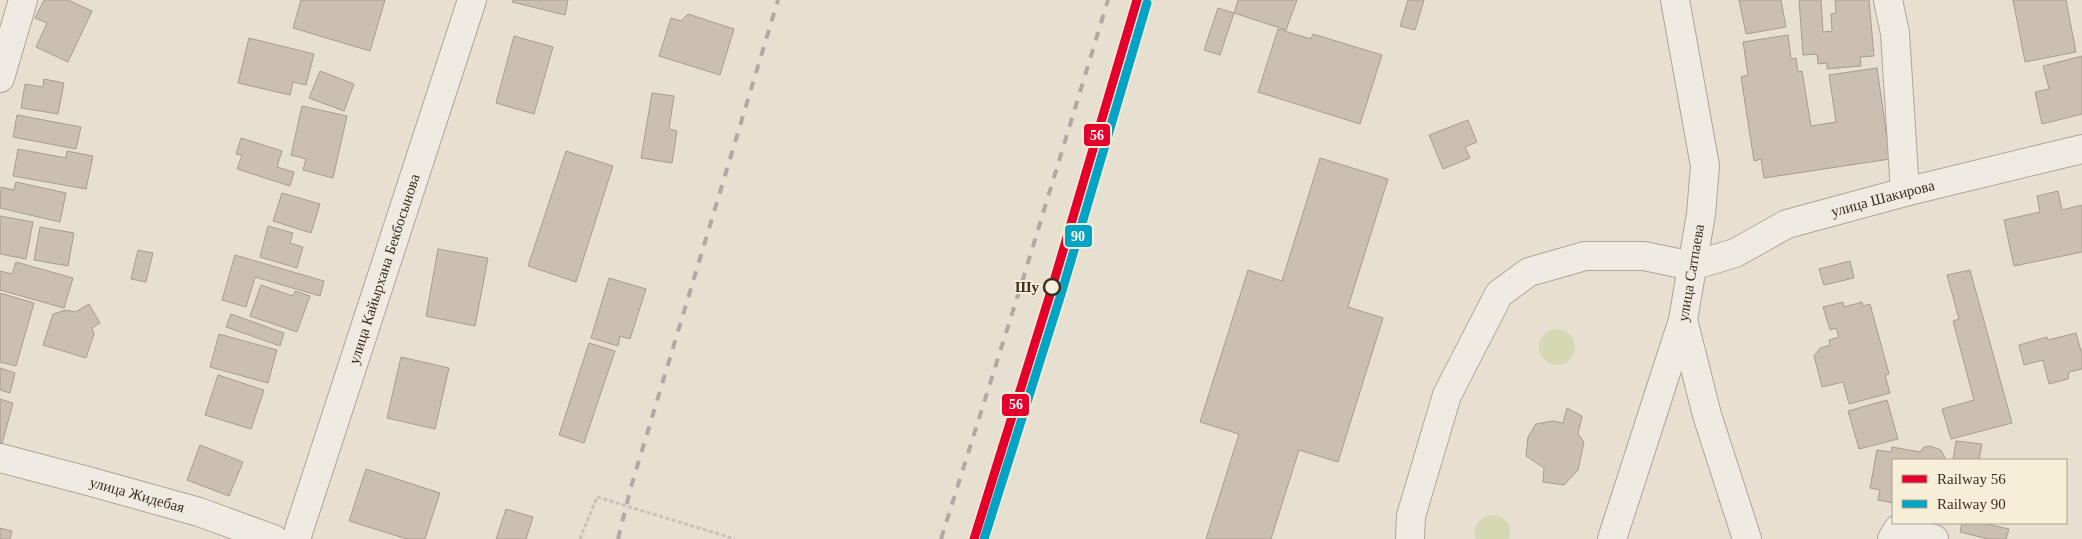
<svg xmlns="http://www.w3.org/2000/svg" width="2082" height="539" viewBox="0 0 2082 539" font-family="'Times New Roman',serif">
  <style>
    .green { fill: #d6d7b3 }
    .building { fill: #cbbfb2; stroke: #a89c90 }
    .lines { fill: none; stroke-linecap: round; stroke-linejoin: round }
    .minor-casing { stroke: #ada599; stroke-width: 30 }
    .path { stroke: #c8c2b9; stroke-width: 3; stroke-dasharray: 4 2.5; stroke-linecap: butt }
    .minor { stroke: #efebe3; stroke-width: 28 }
    .rail { stroke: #afaaa2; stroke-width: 4; stroke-dasharray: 9 9; stroke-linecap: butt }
    .path-bridge { stroke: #c8c2b9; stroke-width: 3; stroke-dasharray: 4 2.5; stroke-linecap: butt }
    .rail-1-casing { stroke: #f7eed8; stroke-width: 12 }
    .rail-2-casing { stroke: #f7eed8; stroke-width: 12 }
    .rail-1 { stroke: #e4002b; stroke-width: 9 }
    .rail-2 { stroke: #03a3c5; stroke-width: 9 }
    .stop-dot { fill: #f7eed8; stroke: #3d2e20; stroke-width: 2.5 }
    .labels { text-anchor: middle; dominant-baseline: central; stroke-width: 4; stroke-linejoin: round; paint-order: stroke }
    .street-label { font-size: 15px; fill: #3d2e20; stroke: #f7eed8 }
    .stop-label { font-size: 15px; font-weight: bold; fill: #3d2e20; stroke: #f7eed8; text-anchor: end }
    .line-badge { stroke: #f7eed8; stroke-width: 2 }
    .badge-label { font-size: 14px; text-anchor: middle; font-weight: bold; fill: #fff }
  </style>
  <rect width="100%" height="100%" fill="#e7e0d1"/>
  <path class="green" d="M1539 347a18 18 0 1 1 36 0a18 18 0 1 1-36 0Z
    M1490 515C1505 515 1513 525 1509 539H1475C1473 527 1478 518 1490 515Z"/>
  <path class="building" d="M44 0H68L92 11 68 62 36 47 47 23 35 18Z
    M301 0H385L370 51 293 28Z
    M513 0H568L565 15 512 2Z
    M1238 0H1297L1286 30 1234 13Z
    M1408 0H1424L1415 30 1400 26Z
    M1739 0H1781L1786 27 1746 34Z
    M1799 0H1821L1823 32 1832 31 1831 14 1836 13 1835 0H1869L1874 56 1860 57 1861 66 1827 69V63L1818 64 1817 54 1803 55Z
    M2013 0H2066L2076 52 2025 62Z
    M1218 8 1234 13 1220 55 1204 50Z
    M688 14 734 29 720 75 659 56 671 18 681 21Z
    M1278 29 1311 39 1313 34 1382 55 1360 124 1258 92Z
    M1788 35 1791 59 1796 58 1798 72 1802 71 1811 126 1836 122 1829 75 1877 68 1890 159 1764 178 1761 159 1754 161 1741 77 1748 75 1743 42Z
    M514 36 553 47 534 114 496 103Z
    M249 38 314 54 306 85 293 82 290 95 238 83Z
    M2082 56V114L2042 124 2035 92 2049 89 2043 66Z
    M320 71 354 84 344 111 309 98Z
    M44 79 64 83 58 114 21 108 25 84 43 87Z
    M652 93 674 96 669 129 677 131 672 163 641 158Z
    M302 106 347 116 333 178 303 170 306 159 291 155Z
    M17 115 81 127 76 149 13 137Z
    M1468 120 1477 142 1465 147 1470 158 1443 169 1429 135Z
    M241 138 282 151 277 167 294 172 290 186 237 169 242 155 236 154Z
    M18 149 66 158 67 151 93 156 86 189 13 176Z
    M566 151 613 166 576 282 528 266Z
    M1320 158 1388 179 1348 307 1383 318 1338 462 1299 450 1271 539H1206L1239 434 1200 422 1248 270 1282 281Z
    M16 182 66 193 60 222 0 208 1 187 14 190Z
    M2058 191 2062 210 2082 205V252L2014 266 2004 220 2040 212 2037 196Z
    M282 193 320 204 311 233 273 221Z
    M0 216 33 222 26 259 0 254Z
    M268 226 293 233 290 243 303 247 297 268 260 257Z
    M40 227 74 233 68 266 34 260Z
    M438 249 488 258 475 326 426 316Z
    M138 250 153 253 146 282 131 279Z
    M235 255 324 281 320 296 255 277 246 307 222 300Z
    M1850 261 1854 278 1824 285 1819 269Z
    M16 262 73 278 64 308 0 290V271L12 274Z
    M1970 270 2012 423 1951 439 1942 409 1974 400 1953 321 1959 319 1947 275Z
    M609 278 646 289 630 339 620 336 618 346 591 338Z
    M261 285 293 296 295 291 310 296 297 332 250 316Z
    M0 293 34 303 16 366 0 362Z
    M1843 302 1844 307 1862 302 1863 306 1870 304 1889 374 1885 375 1890 393 1849 404 1843 382 1822 387 1814 356 1820 348 1830 345 1829 340 1839 337 1836 328 1830 330 1823 307Z
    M89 304 100 323 92 328 94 334 86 358 43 345 53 314 66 310 75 312Z
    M231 314 284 333 280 346 226 327Z
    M2076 333 2081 351H2082V369L2069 372 2068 379 2049 384 2043 360 2024 365 2019 345 2047 337 2048 340Z
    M219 334 277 350 268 383 210 367Z
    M589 343 615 351 584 443 559 435Z
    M401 357 449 368 435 429 387 418Z
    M0 368 15 373 10 393 0 390Z
    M218 375 264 390 251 429 205 415Z
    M0 399 13 403 2 444 0 443Z
    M1887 400 1898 439 1859 449 1848 411Z
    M1567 408 1582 416 1578 434 1584 442 1578 470 1564 485 1543 482 1544 468 1526 456 1528 437 1536 424 1553 421 1563 423Z
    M1956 441 1982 444 1979 460H1953Z
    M200 445 243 462 229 496 187 480Z
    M1930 446 1941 450 1946 460H1893V503L1878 500 1880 490 1870 488 1877 450 1891 452 1892 447 1920 452 1924 447Z
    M366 469 440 493 425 539H407L349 521Z
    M506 509 533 517 526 539H496Z
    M1962 523H1983L2009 529 2006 539H1988L1960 532Z
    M0 528 12 531 10 539H0Z"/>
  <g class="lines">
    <defs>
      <g id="minor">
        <path d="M1888 0 1895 33 1905 192"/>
        <path d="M0 78 23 0"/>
        <path d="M1683 320 1707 415 1747 539"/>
        <path id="s1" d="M0 458 88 481 199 512 273 539"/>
        <path id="s2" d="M296 539 472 0"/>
        <path id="s3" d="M1410 539 1411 516 1447 395 1499 294 1529 272 1585 256H1644L1692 266 1735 253 1787 224 1905 192 2082 149"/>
        <path id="s4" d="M1612 539 1683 320 1701 214 1705 166 1675 0"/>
        <path d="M1892 539 1898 529 1934 539"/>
      </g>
    </defs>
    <use href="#minor" class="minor-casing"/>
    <path class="path" d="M580 539 597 497"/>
    <use href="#minor" class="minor"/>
    <path class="rail" d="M618 539 631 487 778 0
      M941 539 1023 279 1108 0"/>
    <path class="path-bridge" d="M597 497 735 539"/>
    <defs>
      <path id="rail-1" d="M974 539 1052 288 1137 0"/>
      <path id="rail-2" d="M984 539 1062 291 1147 3"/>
    </defs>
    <use href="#rail-1" class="rail-1-casing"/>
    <use href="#rail-2" class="rail-2-casing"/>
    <use href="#rail-1" class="rail-1"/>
    <use href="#rail-2" class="rail-2"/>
  </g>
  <circle class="stop-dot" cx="1052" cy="287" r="8"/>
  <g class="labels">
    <g class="street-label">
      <text stroke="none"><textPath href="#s3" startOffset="670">улица Шакирова</textPath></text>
      <text stroke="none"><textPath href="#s2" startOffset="284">улица Кайырхана Бекбосынова</textPath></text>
      <text stroke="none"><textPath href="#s4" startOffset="278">улица Сатпаева</textPath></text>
      <text stroke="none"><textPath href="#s1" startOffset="142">улица Жидебая</textPath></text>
    </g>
    <g class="stop-label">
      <text x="1039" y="287">Шу</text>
    </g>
  </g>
  <g class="line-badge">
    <rect x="1083" y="123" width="28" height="24" rx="5" fill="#e4002b"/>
    <rect x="1064" y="224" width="29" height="24" rx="5" fill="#03a3c5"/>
    <rect x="1001" y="393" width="29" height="24" rx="5" fill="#e4002b"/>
  </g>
  <g class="badge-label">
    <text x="1097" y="140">56</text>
    <text x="1078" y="241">90</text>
    <text x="1016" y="409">56</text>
  </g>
  <rect x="1892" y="459" width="175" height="65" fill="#f7eed8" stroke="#ada18e"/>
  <rect x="1902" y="475" width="25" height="8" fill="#e4002b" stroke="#ada18e"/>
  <text x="1937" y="484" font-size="15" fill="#3d2e20">Railway 56</text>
  <rect x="1902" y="500" width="25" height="8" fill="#03a3c5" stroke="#ada18e"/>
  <text x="1937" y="509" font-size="15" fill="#3d2e20">Railway 90</text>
</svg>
